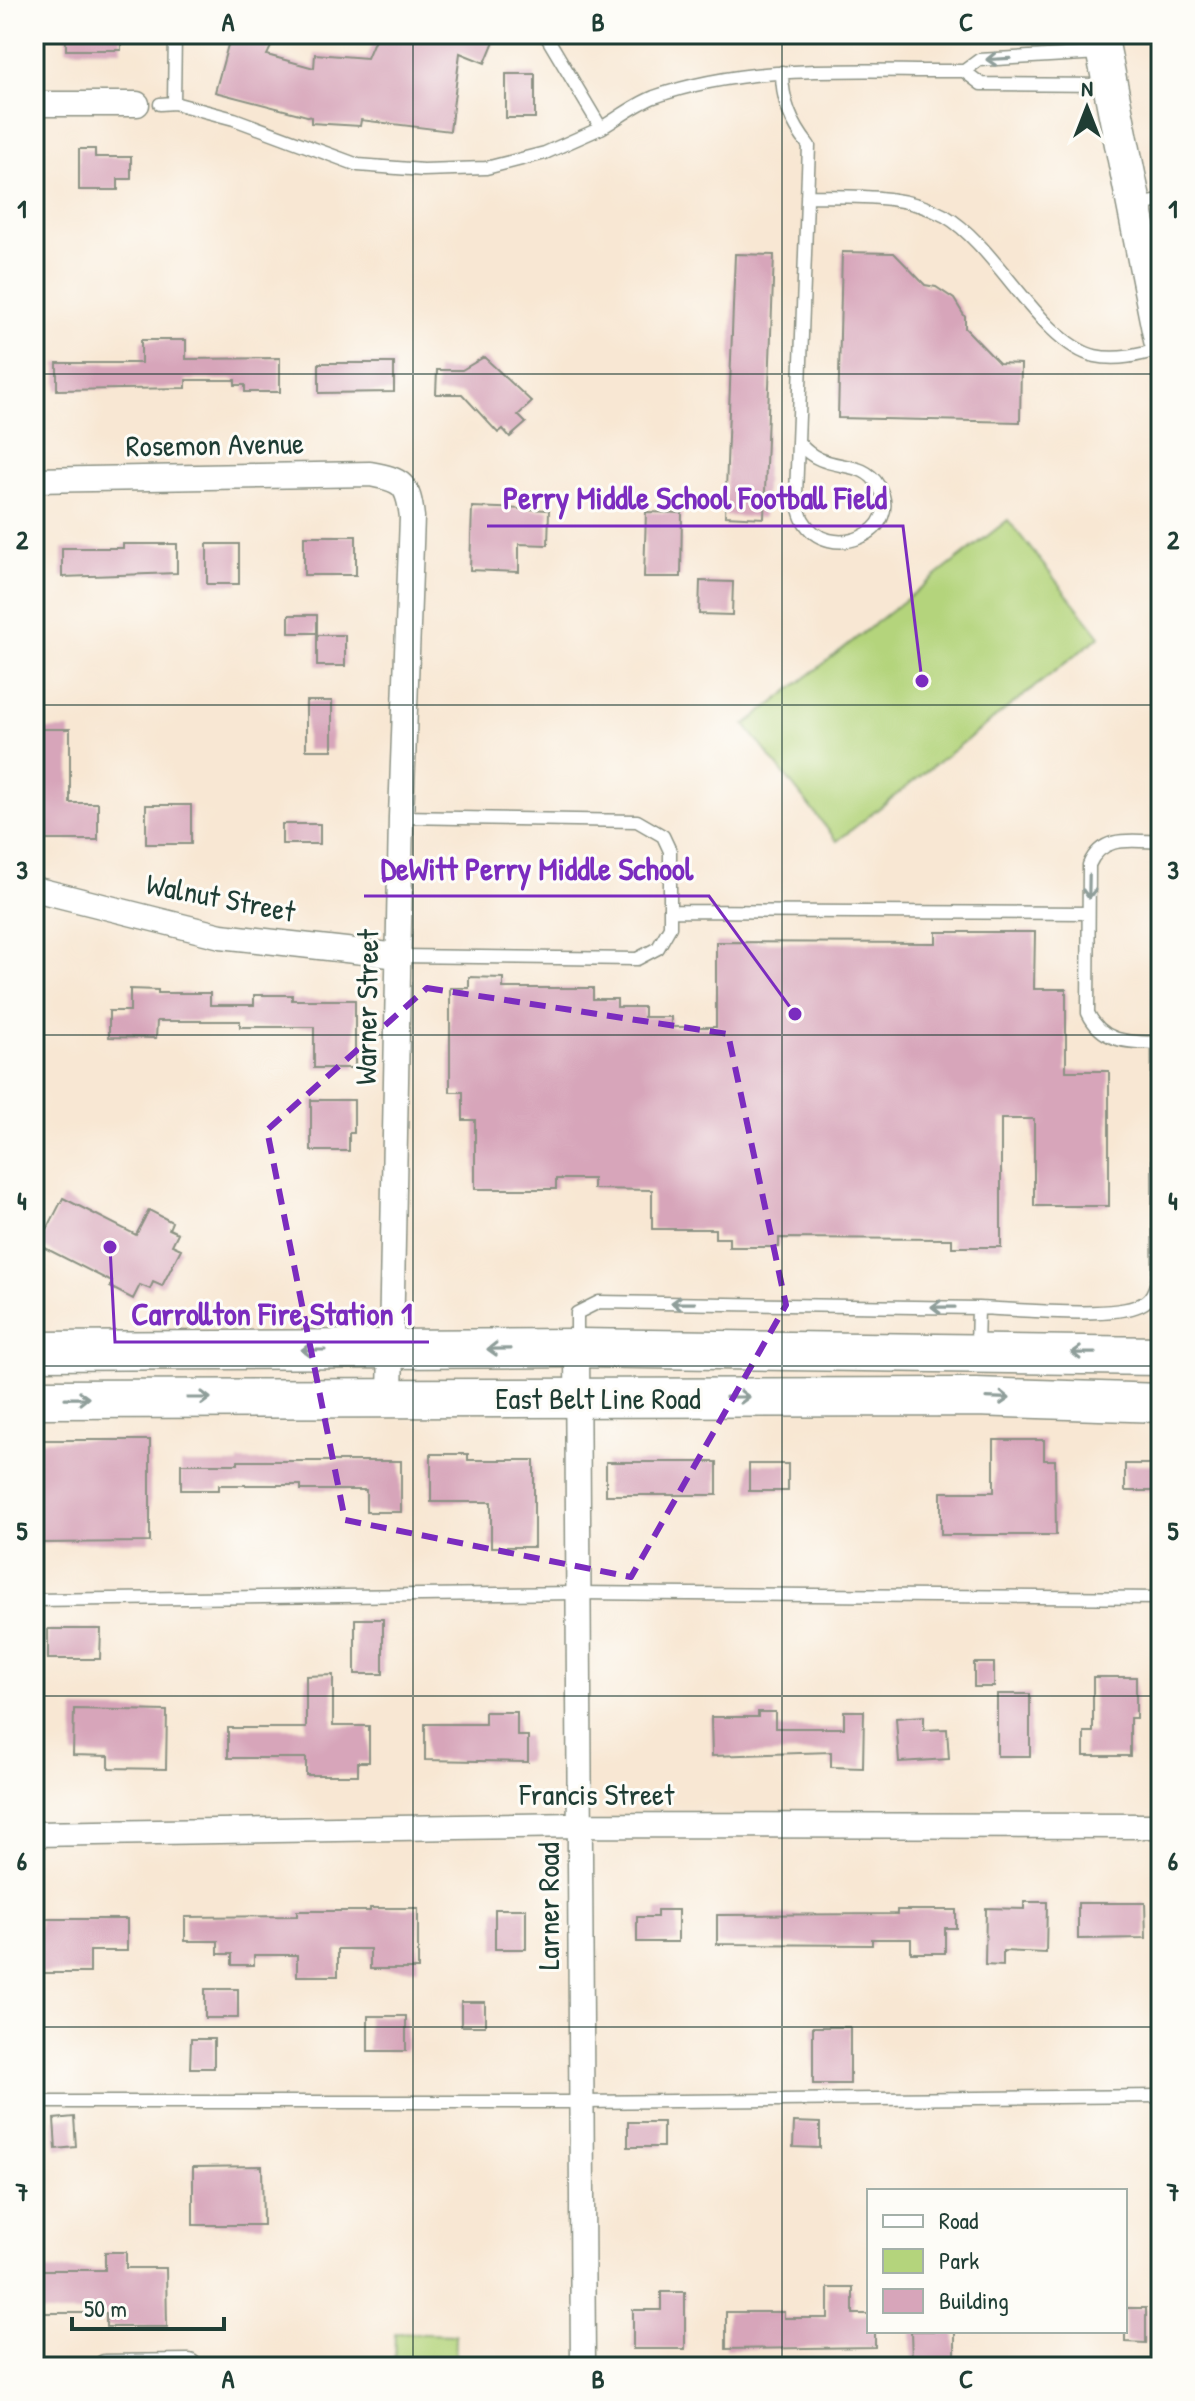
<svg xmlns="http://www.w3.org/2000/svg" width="1195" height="2401" viewBox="0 0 1195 2401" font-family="'Patrick Hand',sans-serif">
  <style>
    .green { fill: #b4d47c; stroke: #6a8858; stroke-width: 2 }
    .building { fill: #d7a5ba }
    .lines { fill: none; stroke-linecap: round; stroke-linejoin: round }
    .lane-casing { stroke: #8c9284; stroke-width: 15 }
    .street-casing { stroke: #8c9284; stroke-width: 27 }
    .secondary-casing { stroke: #8c9284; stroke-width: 37 }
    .primary-casing { stroke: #8c9284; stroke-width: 41 }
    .lane { stroke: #fff; stroke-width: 12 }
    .street { stroke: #fff; stroke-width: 24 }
    .secondary { stroke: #fff; stroke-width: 34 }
    .primary { stroke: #fff; stroke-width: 38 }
    .oneway { stroke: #8f9e9a }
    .marked { fill: none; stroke: #7b2cbf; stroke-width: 6; stroke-dasharray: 16 10; stroke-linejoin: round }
    .grid { fill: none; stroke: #1f3d34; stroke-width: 2; stroke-opacity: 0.55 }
    .labels { text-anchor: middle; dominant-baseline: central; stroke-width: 6; stroke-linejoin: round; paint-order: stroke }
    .street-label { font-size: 30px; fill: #1f3d34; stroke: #fdfcf7 }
    .leader { fill: none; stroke: #7b2cbf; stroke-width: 3 }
    .callout-dot { fill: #7b2cbf; stroke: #fdfcf7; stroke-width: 3 }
    .callout-label { font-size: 32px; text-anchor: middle; font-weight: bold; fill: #7b2cbf; stroke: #fdfcf7; stroke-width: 6; stroke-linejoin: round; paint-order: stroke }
    .neatline { fill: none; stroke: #1f3d34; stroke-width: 3 }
    .grid-label { font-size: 26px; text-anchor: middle; font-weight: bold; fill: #1f3d34 }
  </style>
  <rect width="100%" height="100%" fill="#fdfcf7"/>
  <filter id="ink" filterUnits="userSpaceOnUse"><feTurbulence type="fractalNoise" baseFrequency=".0125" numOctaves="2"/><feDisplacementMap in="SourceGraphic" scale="16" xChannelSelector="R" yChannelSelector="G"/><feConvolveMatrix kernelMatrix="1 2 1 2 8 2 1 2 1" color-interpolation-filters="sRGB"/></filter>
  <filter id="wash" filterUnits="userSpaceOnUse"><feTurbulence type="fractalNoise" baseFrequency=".006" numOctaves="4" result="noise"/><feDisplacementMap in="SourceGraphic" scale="32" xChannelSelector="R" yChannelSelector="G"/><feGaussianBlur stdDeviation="1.8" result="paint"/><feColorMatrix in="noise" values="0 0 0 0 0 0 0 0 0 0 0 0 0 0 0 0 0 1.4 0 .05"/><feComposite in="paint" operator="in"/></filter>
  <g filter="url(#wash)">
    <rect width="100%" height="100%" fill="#f8e7d3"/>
    <path class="green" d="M1008 520 1100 636 837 841 745 725Z
      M395 2333 456 2335 455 2367H394Z"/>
    <g id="blocks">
      <path class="building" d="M66 34H121V50H66Z
        M231 34H277L267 55 314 68 315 54 367 58 377 34H497L485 63 460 53 450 131 361 120 360 126 311 123V117L215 92Z
        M506 74H535V118H506Z
        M79 149H95V157H131V179H118V190H79Z
        M842 252 894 253 925 285 936 287 954 299 965 317V328L999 363 1021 364 1020 422 838 418Z
        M735 254 774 255 764 518 725 516Z
        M141 340H186V359L280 358V392H245V385H235V380H186V388L57 390V363H141Z
        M484 357 532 402 518 415 526 423 510 437 503 429 498 433 462 394H436L437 370H462Z
        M319 363H394V392L319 393Z
        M472 507 549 510 548 545 519 544V572L470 570Z
        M646 512 682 513 681 577H644Z
        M304 536H356V575H304Z
        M123 544H177V573L62 577V548H123Z
        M207 544H239V584H207Z
        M700 581 733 582 732 615 699 614Z
        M289 615H317V633H289Z
        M317 635H345V666H317Z
        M306 701H332V750H306Z
        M39 729H70V803H98V840H42Z
        M146 805H191V844H146Z
        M282 824H320V844H282Z
        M936 932H1035L1034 989H1066V1071H1109V1206H1034V1119H1001V1247H952V1239L779 1238V1247H729V1238H715V1229H652V1190L593 1189V1179H556V1189H475V1120H463V1092H450V988H469V977L503 978V988H593V999H617V1007H644V1017H671V1027H716V942L936 943Z
        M130 989 158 990V993H210V1005H254V995H292V1000H355V1068H314V1027H240V1021H157L156 1038 109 1037V1011H130Z
        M311 1100H354V1133H349V1151H311Z
        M63 1198 136 1235 149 1210 172 1222 169 1229 178 1233 172 1245 181 1249 162 1286 153 1282 150 1289 140 1285 133 1299 110 1287 112 1282 39 1245Z
        M38 1440H150V1542L37 1543Z
        M994 1440H1044V1460H1055L1056 1535H941V1492H994Z
        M431 1454H468V1460H534V1547H491V1502H431Z
        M238 1461H401V1512H366V1490H301V1485H219V1490H181V1464H238Z
        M606 1462H717V1495H606Z
        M749 1464H788V1491H749Z
        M1125 1464H1161V1491H1125Z
        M355 1619H383V1674H355Z
        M48 1629H101L100 1659H48Z
        M974 1663H994V1687H974Z
        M333 1675V1726H369V1762H358V1775H306V1758H228V1728H306V1676Z
        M1093 1677H1136V1718H1130V1756H1084V1732H1093Z
        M997 1694H1030V1756H997Z
        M74 1709 167 1711 166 1769 109 1768V1756L73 1755Z
        M844 1711H864L863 1768 831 1767V1752L712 1756 711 1717H758V1712H775V1728H844Z
        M485 1712H517V1736H528V1762L425 1760V1724H485Z
        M924 1716V1730L947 1729 949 1759 899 1762 896 1718Z
        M1024 1902H1047L1046 1953 1003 1951V1966L985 1965 986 1908 1024 1909Z
        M1078 1903H1145L1146 1938 1078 1939Z
        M370 1908H418V1969H370V1949H338V1976H297V1955H254V1965H232V1954H218V1941H185V1917L297 1916V1911H370Z
        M495 1909H526V1949H495Z
        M657 1910H678V1942H637V1917H657Z
        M897 1910H956V1928H945V1953H911V1939H872V1945L717 1944V1915L897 1914Z
        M39 1919H127V1951H90V1973H39Z
        M205 1989H238V2018H205Z
        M461 2002H485V2026H461Z
        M368 2016H406V2051H368Z
        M813 2027H850V2084H813Z
        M191 2039H214V2068H190Z
        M74 2117 76 2147 56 2149 54 2119Z
        M628 2122H663V2147H628Z
        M794 2122 820 2123V2148L793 2147Z
        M262 2166 263 2225H193V2167Z
        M105 2252H126V2268H166L167 2327H106V2313H34V2270H105Z
        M828 2288H853V2314H869V2331H875V2347L726 2349V2312H784V2318H828Z
        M661 2292H685V2349H633V2310H661Z
        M1125 2308H1146V2343L1125 2342Z
        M911 2331H955V2361H912Z"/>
    </g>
  </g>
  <g filter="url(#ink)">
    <use href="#blocks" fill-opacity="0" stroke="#8c9284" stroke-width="2"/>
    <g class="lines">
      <defs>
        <path id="lane" d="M1100 53 979 60 964 71 981 84 1109 85
          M782 72C782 101 791 123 809 146L796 496C798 503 799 513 803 520 828 565 907 532 878 485 861 456 825 475 800 444
          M174 103 234 119 358 165 423 170 486 168 545 153 601 128 545 34
          M160 104 174 103 175 34
          M601 128C618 118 636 104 654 97 752 62 861 72 964 71
          M807 196C853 197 903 193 945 216 996 245 1042 344 1095 356 1117 361 1140 355 1161 349
          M1137 205 1161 201
          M1161 842C1132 841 1102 834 1089 865L1088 1013C1103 1044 1130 1042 1161 1043
          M670 911 1088 913
          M399 956 637 959 658 948 670 927V851L663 836 637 821 401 817
          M978 1308C1014 1309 1111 1319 1140 1305 1153 1299 1155 1288 1159 1275L1158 1043
          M577 1343V1313L599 1302 978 1308 977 1348
          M34 1600 576 1593 1161 1598
          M34 2102H581L1161 2096"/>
        <path id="street" d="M34 104H137
          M34 480 370 474C403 480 408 484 412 517L401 817 390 1398
          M34 889 221 936 399 956
          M577 1348 583 2367
          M34 1834 579 1825 1161 1826
          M105 2367 189 2366"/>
        <path id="secondary" d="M1100 34 1161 340"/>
        <path id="primary" d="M34 1351 577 1348 1161 1356
          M34 1399 975 1397 1161 1403"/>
      </defs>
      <use href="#lane" class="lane-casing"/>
      <use href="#street" class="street-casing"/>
      <use href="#secondary" class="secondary-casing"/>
      <use href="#primary" class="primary-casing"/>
      <use href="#lane" class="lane"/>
      <use href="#street" class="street"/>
      <use href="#secondary" class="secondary"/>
      <use href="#primary" class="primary"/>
    </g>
    <defs><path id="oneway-shaft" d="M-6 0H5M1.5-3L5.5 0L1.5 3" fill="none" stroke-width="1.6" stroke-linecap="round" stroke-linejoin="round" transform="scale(2)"/></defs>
    <g class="oneway">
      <use href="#oneway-shaft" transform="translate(998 59) rotate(177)"/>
      <use href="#oneway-shaft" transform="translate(1089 887) rotate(91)"/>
      <use href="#oneway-shaft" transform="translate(683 1303) rotate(-179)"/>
      <use href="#oneway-shaft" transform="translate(943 1307) rotate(-179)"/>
      <use href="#oneway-shaft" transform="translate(499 1349) rotate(179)"/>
      <use href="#oneway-shaft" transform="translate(313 1350) rotate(180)"/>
      <use href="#oneway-shaft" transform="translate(1083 1353) rotate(-179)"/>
      <use href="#oneway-shaft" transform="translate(738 1397)"/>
      <use href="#oneway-shaft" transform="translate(77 1398) rotate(-1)"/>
      <use href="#oneway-shaft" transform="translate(199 1398)"/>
      <use href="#oneway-shaft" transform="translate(998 1398) rotate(2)"/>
    </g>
  </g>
  <path class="marked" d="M427 988 728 1034 786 1305 631 1577 345 1520 267 1130Z"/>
  <path class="grid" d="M413 34V2367M782 34V2367M34 374H1161M34 705H1161M34 1035H1161M34 1366H1161M34 1696H1161M34 2027H1161"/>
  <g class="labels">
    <g class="street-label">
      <text transform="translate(215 444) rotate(-1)">Rosemon Avenue</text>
      <text transform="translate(221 897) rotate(11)">Walnut Street</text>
      <text transform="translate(366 1007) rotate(-89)">Warner Street</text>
      <text x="598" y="1398">East Belt Line Road</text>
      <text x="597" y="1794">Francis Street</text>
      <text transform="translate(548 1906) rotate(-90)">Larner Road</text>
    </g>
  </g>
  <path class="leader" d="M922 681L903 526H487M795 1014L709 896H364M110 1247L115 1342H429"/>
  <g class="callout-dot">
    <circle cx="922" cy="681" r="8"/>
    <circle cx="795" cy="1014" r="8"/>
    <circle cx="110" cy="1247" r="8"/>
  </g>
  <g class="callout-label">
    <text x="695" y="509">Perry Middle School Football Field</text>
    <text x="537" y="880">DeWitt Perry Middle School</text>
    <text x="272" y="1325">Carrollton Fire Station 1</text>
  </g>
  <rect width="1195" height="2401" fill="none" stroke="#fdfcf7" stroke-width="88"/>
  <rect x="867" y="2189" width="260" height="144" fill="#fdfcf7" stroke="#a4b0a9" stroke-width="2"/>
  <rect x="883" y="2215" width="40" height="12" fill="#ffffff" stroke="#a4b0a9" stroke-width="2"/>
  <text x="939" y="2229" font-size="24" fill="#1f3d34">Road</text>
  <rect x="883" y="2249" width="40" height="24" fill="#b4d47c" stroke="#a4b0a9" stroke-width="2"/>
  <text x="939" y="2269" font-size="24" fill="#1f3d34">Park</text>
  <rect x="883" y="2289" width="40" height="24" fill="#d7a5ba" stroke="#a4b0a9" stroke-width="2"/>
  <text x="939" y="2309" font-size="24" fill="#1f3d34">Building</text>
  <g transform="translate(1087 108)" stroke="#fdfcf7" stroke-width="6" paint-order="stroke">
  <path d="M0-6L14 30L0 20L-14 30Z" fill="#1f3d34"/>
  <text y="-12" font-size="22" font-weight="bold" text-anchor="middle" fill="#1f3d34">N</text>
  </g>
  <path d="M72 2317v12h152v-12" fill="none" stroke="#1f3d34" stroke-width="4"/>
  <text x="84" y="2317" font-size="24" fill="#1f3d34" stroke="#fdfcf7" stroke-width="6" paint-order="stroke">50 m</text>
  <rect x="44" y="44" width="1107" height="2313" class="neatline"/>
  <g class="grid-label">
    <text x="228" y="31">A</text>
    <text x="598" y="31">B</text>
    <text x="966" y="31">C</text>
    <text x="22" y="218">1</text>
    <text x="1173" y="218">1</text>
    <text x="22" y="549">2</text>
    <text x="1173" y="549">2</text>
    <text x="22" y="879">3</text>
    <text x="1173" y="879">3</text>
    <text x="22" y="1210">4</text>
    <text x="1173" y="1210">4</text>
    <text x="22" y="1540">5</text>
    <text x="1173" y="1540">5</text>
    <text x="22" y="1870">6</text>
    <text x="1173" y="1870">6</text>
    <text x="22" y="2201">7</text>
    <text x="1173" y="2201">7</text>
    <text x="228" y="2388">A</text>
    <text x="598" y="2388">B</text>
    <text x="966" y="2388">C</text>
  </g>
</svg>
